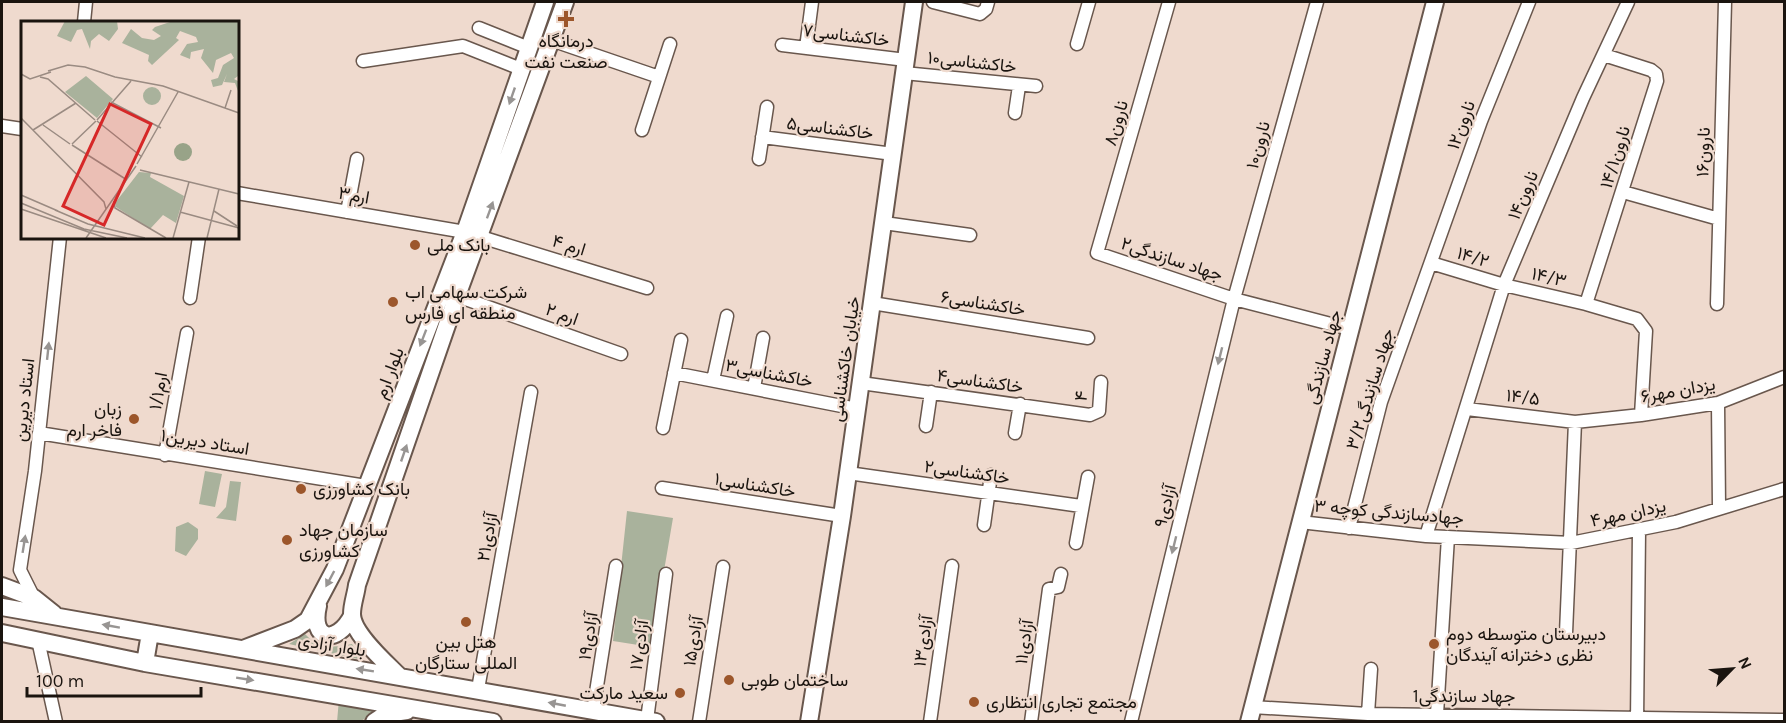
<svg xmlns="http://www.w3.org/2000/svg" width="1786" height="723" viewBox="0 0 1786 723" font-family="Karla,Vazirmatn,sans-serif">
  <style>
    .green { fill: #a9b29c }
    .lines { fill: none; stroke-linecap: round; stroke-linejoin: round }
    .street-casing { stroke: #69574d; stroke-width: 15 }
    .secondary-casing { stroke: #69574d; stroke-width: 20 }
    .street { stroke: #fff; stroke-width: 12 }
    .secondary { stroke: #fff; stroke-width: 16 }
    .oneway { fill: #989593 }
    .poi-dot { fill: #9c562b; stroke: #efdace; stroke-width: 2 }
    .labels { text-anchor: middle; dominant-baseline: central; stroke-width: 4.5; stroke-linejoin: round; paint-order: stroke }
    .street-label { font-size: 18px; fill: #1a140f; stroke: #efdace }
    .poi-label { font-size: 18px; fill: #1a140f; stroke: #efdace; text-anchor: start }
    .inset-road { fill: none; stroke: #9a8b82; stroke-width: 1.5 }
    .view { fill: #d62828; fill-opacity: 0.15; stroke: #d62828; stroke-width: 3 }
    .inset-edge { fill: none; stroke: #1a140f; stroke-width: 3 }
  </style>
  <rect width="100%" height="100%" fill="#efdace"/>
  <path class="green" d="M205 471 222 474 215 507 199 504Z
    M230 481 241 482 236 521 216 518 226 507Z
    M627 511 673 518 651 647 613 641Z
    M188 522 198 529V539L186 556 175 551 176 527Z
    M305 634C319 649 333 648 352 644L363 660 289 644Z
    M339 699 388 705 361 721 337 722Z"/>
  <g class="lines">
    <defs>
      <path id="street" d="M933 2 980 14 986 9 988 2
        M1169 2 1097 253 1234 299 1350 329
        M84 22 86 2
        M479 28 529 48
        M551 40 659 77
        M1077 44 1089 2
        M782 45 906 60
        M806 48 812 2
        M363 61 463 46 521 69
        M904 73 1036 86
        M1015 113 1019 86
        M2 126 22 129
        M642 130 670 44
        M762 137 893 154
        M759 159 767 107
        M1623 192 1719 219
        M237 193 465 232
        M347 212 357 159
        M884 223 970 235
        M481 237 647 288
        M1431 263 1504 285 1586 304 1637 319 1646 331 1641 415
        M457 296 621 354
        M190 298 199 237
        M872 303 1088 338
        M1586 304 1657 81 1656 74 1651 70 1604 55
        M1717 304 1725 2
        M674 373 857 409
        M713 380 727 316
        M861 383 1090 415 1099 411 1101 382
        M754 388 763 338
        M1718 403 1719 507
        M1467 409 1575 422 1641 415 1718 403 1784 377
        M926 426 931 392
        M663 428 681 340
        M39 433 366 486
        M1015 433 1020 404
        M165 455 187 333
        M848 473 1081 506
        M662 488 842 516
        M1300 522 1426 536 1571 543 1676 522 1784 489
        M984 525 991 475
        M1349 528 1381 402 1481 121 1529 2
        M1426 536 1504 285 1583 98 1628 2
        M1076 543 1088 477
        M34 598 20 570 35 471 60 237
        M1566 633 1575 422
        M38 640 56 722
        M478 689 531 392
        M1252 707 1368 714 1784 720
        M593 711 616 566
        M1368 714 1371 669
        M1437 714 1448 537
        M647 720 666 574
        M699 722 723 567
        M930 722 952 566
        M1031 722 1049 589 1058 587 1061 574
        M1131 722 1234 299 1317 2
        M1637 722 1639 531"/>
      <path id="secondary" d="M2 586 34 598 54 614
        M318 606C310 640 336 646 352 616
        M2 607 656 722
        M2 633 145 663 493 722
        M243 649 295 629 308 620 335 569 465 232 545 2
        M145 663 150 633
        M398 675C385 662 352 633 352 614 352 604 356 594 357 585L457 296 565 2
        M374 722 386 714 407 711
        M809 722 842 516 914 2
        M1249 722 1435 2"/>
    </defs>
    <use href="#street" class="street-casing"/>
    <use href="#secondary" class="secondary-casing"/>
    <use href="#street" class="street"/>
    <use href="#secondary" class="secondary"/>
  </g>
  <defs><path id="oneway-solid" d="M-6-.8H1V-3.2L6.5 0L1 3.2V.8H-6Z" transform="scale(1.5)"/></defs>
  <g class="oneway">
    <use href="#oneway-solid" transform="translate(512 96) rotate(109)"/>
    <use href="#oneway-solid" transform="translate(490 210) rotate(-70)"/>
    <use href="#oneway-solid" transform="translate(423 338) rotate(111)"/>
    <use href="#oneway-solid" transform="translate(48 351) rotate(-84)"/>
    <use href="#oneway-solid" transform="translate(1220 356) rotate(104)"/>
    <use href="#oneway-solid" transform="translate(404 453) rotate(-71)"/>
    <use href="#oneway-solid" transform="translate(24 544) rotate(-81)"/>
    <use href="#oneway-solid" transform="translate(1174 545) rotate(104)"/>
    <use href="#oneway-solid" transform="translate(330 579) rotate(118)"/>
    <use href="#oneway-solid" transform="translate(111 626) rotate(-170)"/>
    <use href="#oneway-solid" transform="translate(365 670) rotate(-171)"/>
    <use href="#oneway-solid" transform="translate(245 679) rotate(9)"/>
    <use href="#oneway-solid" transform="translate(557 704) rotate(-169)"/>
  </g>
  <g class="poi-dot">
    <path d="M563 10h6v6h6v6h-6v6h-6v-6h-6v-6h6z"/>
    <circle cx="415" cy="245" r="6"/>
    <circle cx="393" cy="302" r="6"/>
    <circle cx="134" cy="419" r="6"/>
    <circle cx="301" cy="489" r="6"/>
    <circle cx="287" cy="540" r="6"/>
    <circle cx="466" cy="622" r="6"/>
    <circle cx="1434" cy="644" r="6"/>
    <circle cx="729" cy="680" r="6"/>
    <circle cx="680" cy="693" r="6"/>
    <circle cx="974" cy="702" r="6"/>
  </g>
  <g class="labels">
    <g class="street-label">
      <text transform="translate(846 35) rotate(7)">خاکشناسی۷</text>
      <text transform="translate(972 62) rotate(6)">خاکشناسی۱۰</text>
      <text transform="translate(1116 123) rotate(-74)">نارون۸</text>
      <text transform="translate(1461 125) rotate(-70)">نارون۱۲</text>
      <text transform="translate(830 128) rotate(7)">خاکشناسی۵</text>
      <text transform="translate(1258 145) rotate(-75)">نارون۱۰</text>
      <text transform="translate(1703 152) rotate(-88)">نارون۱۶</text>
      <text transform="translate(1615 157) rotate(-73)">۱۴/۱نارون</text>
      <text transform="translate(354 195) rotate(10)">ارم۳</text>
      <text transform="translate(1523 195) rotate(-67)">نارون۱۴</text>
      <text transform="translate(569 245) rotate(17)">ارم ۴</text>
      <text transform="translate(1473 257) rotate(17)">۱۴/۲</text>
      <text transform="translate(1172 259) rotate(18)">۲جهاد سازندگی</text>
      <text transform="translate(1549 277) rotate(13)">۱۴/۳</text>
      <text transform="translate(983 303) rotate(9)">خاکشناسی۶</text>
      <text transform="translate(562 314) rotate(20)">ارم ۲</text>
      <text transform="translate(1323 357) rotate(-75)">جهاد سازندگی</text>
      <text transform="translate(845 359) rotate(-82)">خیابان خاکشناسی</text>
      <text transform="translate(389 373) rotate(-69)">بلوار ارم</text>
      <text transform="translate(769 373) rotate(11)">خاکشناسی۳</text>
      <text transform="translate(980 381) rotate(8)">خاکشناسی۴</text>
      <text transform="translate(1370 389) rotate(-73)">۳/۲جهاد سازندگی</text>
      <text transform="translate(1678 390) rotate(-10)">یزدان مهر۶</text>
      <text transform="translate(158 391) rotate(-80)">۱/۱ارم</text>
      <text transform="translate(1081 396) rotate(-82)">۴</text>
      <text transform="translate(1523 397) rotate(7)">۱۴/۵</text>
      <text transform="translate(24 400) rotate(-84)">استاد دیرین</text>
      <text transform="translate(205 442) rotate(9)">استاد دیرین۱</text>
      <text transform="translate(967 472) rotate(8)">خاکشناسی۲</text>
      <text transform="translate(755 485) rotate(9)">خاکشناسی۱</text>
      <text transform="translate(1165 506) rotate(-76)">آزادی۹</text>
      <text transform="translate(1389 512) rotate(5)">جهادسازندگی کوچه ۳</text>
      <text transform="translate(1628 513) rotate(-12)">یزدان مهر۴</text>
      <text transform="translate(487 537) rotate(-80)">آزادی۲۱</text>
      <text transform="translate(588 636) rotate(-81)">آزادی۱۹</text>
      <text transform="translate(693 641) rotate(-81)">آزادی۱۵</text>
      <text transform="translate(923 641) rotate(-82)">آزادی۱۳</text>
      <text transform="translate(1024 642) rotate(-82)">آزادی۱۱</text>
      <text transform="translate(332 645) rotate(9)">بلوار آزادی</text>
      <text transform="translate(639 645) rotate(-82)">آزادی۱۷</text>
      <text x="1464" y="696">1جهاد سازندگی</text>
    </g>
    <g class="poi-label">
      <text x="566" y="41" text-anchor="middle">درمانگاه<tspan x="566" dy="21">صنعت نفت</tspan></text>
      <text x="427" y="245">بانک ملی</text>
      <text x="405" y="292">شرکت سهامی اب<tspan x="405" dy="21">منطقه ای فارس</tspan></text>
      <text x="122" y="409" text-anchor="end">زبان<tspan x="122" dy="21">فاخر ارم</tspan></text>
      <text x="313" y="489">بانک کشاورزی</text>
      <text x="299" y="530">سازمان جهاد<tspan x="299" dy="21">کشاورزی</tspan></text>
      <text x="1446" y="634">دبیرستان متوسطه دوم<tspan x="1446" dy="21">نظری دخترانه آیندگان</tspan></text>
      <text x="466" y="642" text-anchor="middle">هتل بین<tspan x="466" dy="21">المللی ستارگان</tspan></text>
      <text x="741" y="680">ساختمان طوبی</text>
      <text x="668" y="693" text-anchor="end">سعید مارکت</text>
      <text x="986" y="702">مجتمع تجاری انتظاری</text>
    </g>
  </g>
  <g transform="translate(21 21)">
    <rect width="218" height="218" fill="#efdace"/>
    <path d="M44 0H96L97 8 88 20 78 13 70 20 69 28 61 8 56 9 50 21 36 15ZM152 0H217V55L213 58 217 60V70L214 62 203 61 206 53 201 64 192 66 190 59 197 57 202 44 213 37 210 32 195 39 192 52 180 37 183 28 170 31 169 38 159 34 166 23 177 21 175 16 159 10 155 17 158 19 131 44 127 40 128 34 101 22 110 8 121 17 133 19 140 15 131 9 134 6ZM65 55 92 78 76 97 44 71ZM122 75a9 9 0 1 1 18 0a9 9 0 1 1-18 0ZM118 151 130 152 129 156 163 175 155 202 142 194 129 208 95 186 94 182Z" fill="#a9b29c"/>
    <path d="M153 131a9 9 0 1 1 18 0a9 9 0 1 1-18 0Z" fill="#98a388"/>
    <path class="inset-road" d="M27 50 47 44 64 46 94 56 142 65 218 92M0 53 9 58 30 51M19 56 27 58 74 99M90 81 140 107M204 87 210 69M0 97 83 181 85 188M76 99 110 60M76 100 121 136M22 104 49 123M12 109 55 82M51 123 75 100M51 124 106 159M116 143 157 71M119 149 218 173M0 174 37 190M93 180 94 187 145 217M0 182 63 208 106 217M0 188 85 217M34 189 67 203 124 217M193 190 216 205M159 191 218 207M65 217 115 145M152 217 168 161M186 217 198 168"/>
    <path class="view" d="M89 83 130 103 83 204 42 185Z"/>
    <rect width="218" height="218" class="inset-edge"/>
  </g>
  <rect width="1786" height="723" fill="none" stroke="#1a140f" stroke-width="6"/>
  <g transform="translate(1732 669) rotate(65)" stroke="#efdace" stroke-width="4.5" paint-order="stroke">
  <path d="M0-4.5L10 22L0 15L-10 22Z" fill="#1a140f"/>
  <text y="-9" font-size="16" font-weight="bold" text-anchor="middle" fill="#1a140f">N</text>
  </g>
  <path d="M27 687v9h174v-9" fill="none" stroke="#1a140f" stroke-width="3"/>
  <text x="36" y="687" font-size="18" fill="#1a140f" stroke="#efdace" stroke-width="4.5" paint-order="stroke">100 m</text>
</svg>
